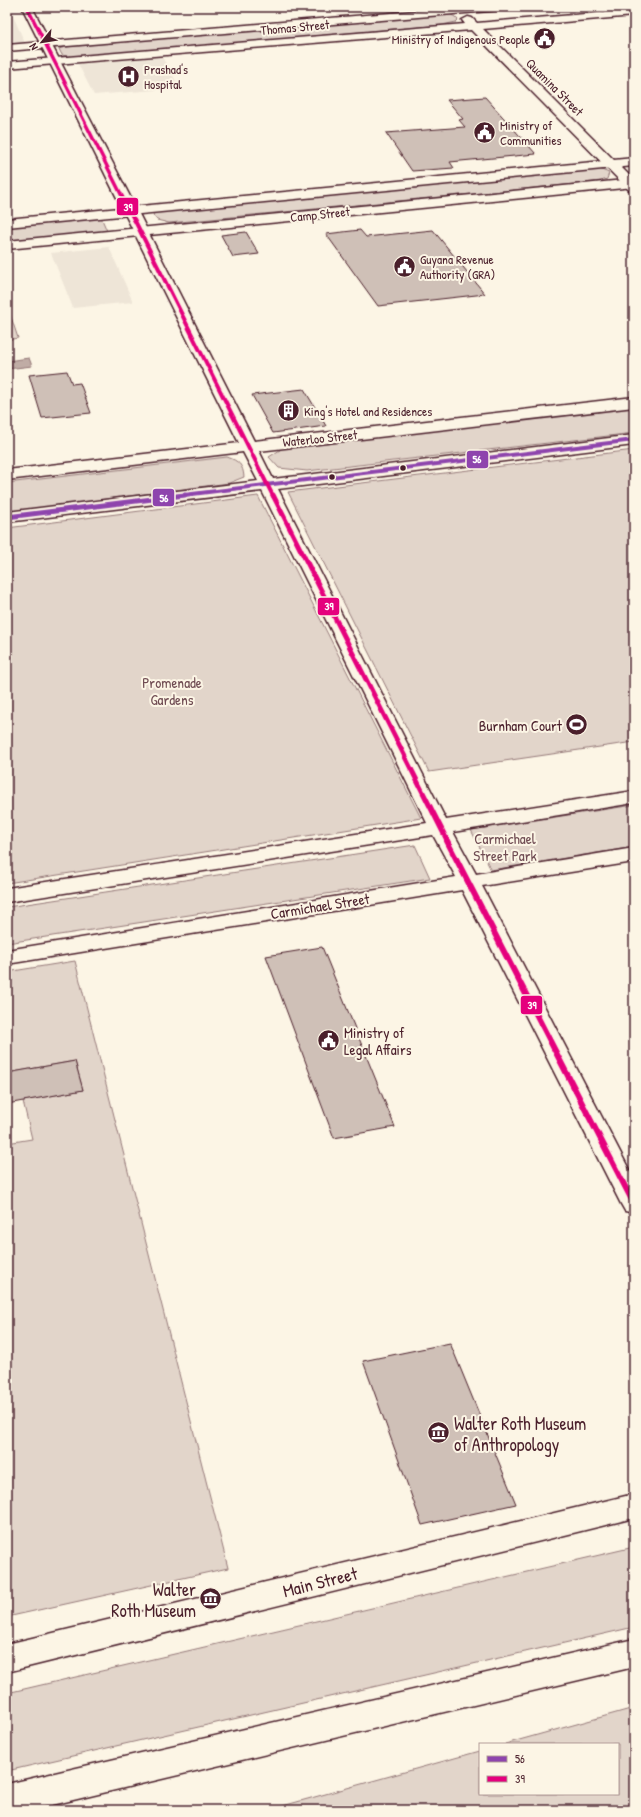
<svg xmlns="http://www.w3.org/2000/svg" width="641" height="1817" viewBox="0 0 641 1817" font-family="'Patrick Hand',sans-serif">
  <style>
    .built { fill: #eee5d7 }
    .green { fill: #e2d5ca; stroke: #967a7a }
    .water { fill: #c0aca5; stroke: #917474 }
    .building { fill: #cfc0b7; stroke: #4a1f2b }
    .lines { fill: none; stroke-linecap: round; stroke-linejoin: round }
    .minor-casing { stroke: #4a1f2b; stroke-width: 3 }
    .tertiary-casing { stroke: #4a1f2b; stroke-width: 3 }
    .secondary-casing { stroke: #4a1f2b; stroke-width: 3 }
    .minor { fill: #fcf5e5; fill-rule: evenodd }
    .tertiary { fill: #fcf5e5; fill-rule: evenodd }
    .secondary { fill: #fcf5e5; fill-rule: evenodd }
    .bus-1-far1-casing { stroke: #fcf5e5; stroke-width: 6 }
    .bus-1-casing { stroke: #fcf5e5; stroke-width: 8 }
    .bus-2-far3-casing { stroke: #fcf5e5; stroke-width: 5 }
    .bus-2-far2-casing { stroke: #fcf5e5; stroke-width: 6 }
    .bus-2-far1-casing { stroke: #fcf5e5; stroke-width: 8 }
    .bus-2-casing { stroke: #fcf5e5; stroke-width: 10 }
    .bus-1-far1 { stroke: #8e44ad; stroke-width: 4 }
    .bus-1 { stroke: #8e44ad; stroke-width: 5 }
    .bus-2-far3 { stroke: #e5007d; stroke-width: 3.5 }
    .bus-2-far2 { stroke: #e5007d; stroke-width: 4 }
    .bus-2-far1 { stroke: #e5007d; stroke-width: 5 }
    .bus-2 { stroke: #e5007d; stroke-width: 6 }
    .bus-dot { fill: #4a1f2b; stroke: #fcf5e5; stroke-width: 1.5 }
    .labels { text-anchor: middle; dominant-baseline: central; stroke-width: 4; stroke-linejoin: round; paint-order: stroke }
    .far-street-label { font-size: 13px; fill: #4a1f2b; stroke: #fcf5e5 }
    .far-poi-label { font-size: 13px; fill: #4a1f2b; stroke: #fcf5e5; text-anchor: start }
    .park-label { font-size: 15px; fill: #704c53; stroke: #fcf5e5 }
    .poi-label { font-size: 15px; fill: #4a1f2b; stroke: #fcf5e5; text-anchor: end }
    .street-label { font-size: 15px; fill: #4a1f2b; stroke: #fcf5e5 }
    .near-poi-label { font-size: 18px; fill: #4a1f2b; stroke: #fcf5e5; text-anchor: start }
    .near-street-label { font-size: 18px; fill: #4a1f2b; stroke: #fcf5e5 }
    .line-badge { stroke: #fcf5e5; stroke-width: 1.5 }
    .badge-label { font-size: 11px; text-anchor: middle; font-weight: bold; fill: #fff }
  </style>
  <rect width="100%" height="100%" fill="#fcf5e5"/>
  <filter id="ink" filterUnits="userSpaceOnUse"><feTurbulence type="fractalNoise" baseFrequency=".025" numOctaves="2"/><feDisplacementMap in="SourceGraphic" scale="8" xChannelSelector="R" yChannelSelector="G"/><feConvolveMatrix kernelMatrix="1 2 1 2 8 2 1 2 1" color-interpolation-filters="sRGB"/></filter>
  <g filter="url(#ink)">
    <path class="built" d="M7 7H9L25 43 7 44Z
      M162 57 180 88 94 95 78 64Z
      M109 247 133 302 73 308 51 253Z"/>
    <path class="green" d="M435 14C444 14 453 13 458 20L456 22 442 25 71 57 62 55 59 49 65 47Z
      M599 169 609 173 607 179 601 181 575 184 169 223 157 220 153 215 155 212Z
      M101 217 107 231 7 241V226Z
      M7 314H10L18 338 7 340Z
      M634 406V433L307 471 279 468 269 457 283 448Z
      M634 450V742L429 772 288 492Z
      M227 457C239 461 243 465 244 477L229 483 7 512V483Z
      M258 496 421 818 7 883V528Z
      M634 805V847L491 870 471 830Z
      M415 845 430 878 7 943V907Z
      M75 961 228 1568 7 1617V1143L32 1139 23 1101 83 1090 75 1061 8 1073 7 972Z
      M634 1547V1627L7 1771V1693Z
      M634 1708V1810H268L480 1751V1794H618V1744H505Z"/>
    <path class="water" d="M29 358 32 366 7 369V361Z"/>
    <path class="building" d="M485 97 536 154 450 162 454 168 412 171 386 133 465 127 459 120 463 119 447 100Z
      M360 230 366 237 433 230 485 294 378 306 326 234Z
      M246 232 259 254 233 257 221 235Z
      M67 371 72 384 80 383 91 413 42 418 29 375Z
      M304 389 326 426 273 433 252 395Z
      M322 947 395 1127 334 1138 266 956Z
      M75 1061 83 1090 7 1104V1073Z
      M450 1343 516 1504 422 1525 363 1361Z"/>
    <g class="lines">
      <defs>
        <path id="minor" d="M22 7H32L138 212 136 215H126L124 212Z"/>
        <path id="tertiary" d="M463 7H507L502 10 7 51V45Z
          M634 10V16L483 29 634 180V191L629 190 471 30 7 68V62L465 24 462 20 468 17 472 18 477 23Z
          M131 208 136 209 138 212 254 441 634 397V407L259 451 273 479 634 435V445L278 489 446 820 634 791V803L453 832 476 874 634 848V862L482 886 634 1179V1213L625 1211 621 1204 462 890 7 964V950L456 877 433 835 7 902V888L427 823 262 491 7 522V512L258 481 243 452 7 480V470L239 443 124 212 126 209Z"/>
        <path id="secondary" d="M634 158V166L7 227V219Z
          M634 179V187L7 249V241Z
          M634 1494V1518L7 1672V1644Z
          M634 1639V1667L31 1810H7V1784Z"/>
      </defs>
      <use href="#minor" class="minor-casing"/>
      <use href="#tertiary" class="tertiary-casing"/>
      <use href="#secondary" class="secondary-casing"/>
      <use href="#minor" class="minor"/>
      <use href="#tertiary" class="tertiary"/>
      <use href="#secondary" class="secondary"/>
      <defs>
        <path id="bus-1-far1" d="M176 496 634 440"/>
        <path id="bus-1" d="M7 517 185 495"/>
        <path id="bus-2-far3" d="M27 7 134 220"/>
        <path id="bus-2-far2" d="M134 219 273 496"/>
        <path id="bus-2-far1" d="M273 495 448 842"/>
        <path id="bus-2" d="M447 841 634 1204"/>
      </defs>
      <use href="#bus-1-far1" class="bus-1-far1-casing"/>
      <use href="#bus-1" class="bus-1-casing"/>
      <use href="#bus-2-far3" class="bus-2-far3-casing"/>
      <use href="#bus-2-far2" class="bus-2-far2-casing"/>
      <use href="#bus-2-far1" class="bus-2-far1-casing"/>
      <use href="#bus-2" class="bus-2-casing"/>
      <use href="#bus-1-far1" class="bus-1-far1"/>
      <use href="#bus-1" class="bus-1"/>
      <use href="#bus-2-far3" class="bus-2-far3"/>
      <use href="#bus-2-far2" class="bus-2-far2"/>
      <use href="#bus-2-far1" class="bus-2-far1"/>
      <use href="#bus-2" class="bus-2"/>
    </g>
  </g>
  <defs>
    <symbol id="civic-disc" viewBox="-11 -11 22 22"><circle r="9.5" fill="#4a1f2b" stroke="#fcf5e5"/><path d="M-.6-6.5H3V-4.5H.6V-3L4-1V1h2V6H-6V1h2V-1L-.6-3ZM-1.2 2.5V6h2.4V2.5Z" fill="#fff"/></symbol>
    <symbol id="hospital-disc" viewBox="-11 -11 22 22"><circle r="9.5" fill="#4a1f2b" stroke="#fcf5e5"/><path d="M-5-5h3v3.5h4V-5h3V5h-3V1.5h-4V5h-3Z" fill="#fff"/></symbol>
    <symbol id="building-disc" viewBox="-11 -11 22 22"><circle r="9.5" fill="#4a1f2b" stroke="#fcf5e5"/><path d="M-4-6H4V6H1V3H-1V6H-4ZM-2.5-4.3h1.7v1.8h-1.7ZM.8-4.3h1.7v1.8H.8ZM-2.5-1h1.7V.8h-1.7ZM.8-1h1.7V.8H.8Z" fill="#fff"/></symbol>
    <symbol id="stadium-disc" viewBox="-11 -11 22 22"><circle r="9.5" fill="#4a1f2b" stroke="#fcf5e5"/><path d="M0-5a6.5 5 0 1 0 0 10a6.5 5 0 1 0 0-10ZM-3.5-1.8h7v3.6h-7Z" fill="#fff"/></symbol>
    <symbol id="museum-disc" viewBox="-11 -11 22 22"><circle r="9.5" fill="#4a1f2b" stroke="#fcf5e5"/><path d="M0-6L6-3V-2H-6V-3ZM-5-1h2V3h-2ZM-1-1h2V3h-2ZM3-1h2V3H3ZM-6 4H6V6H-6Z" fill="#fff"/></symbol>
  </defs>
  <g fill-rule="evenodd">
    <use href="#civic-disc" x="532" y="26" width="25" height="25"/>
    <use href="#hospital-disc" x="116" y="64" width="25" height="25"/>
    <use href="#civic-disc" x="472" y="120" width="25" height="25"/>
    <use href="#civic-disc" x="392" y="254" width="25" height="25"/>
    <use href="#building-disc" x="276" y="398" width="25" height="25"/>
    <use href="#stadium-disc" x="564" y="712" width="25" height="25"/>
    <use href="#civic-disc" x="316" y="1028" width="25" height="25"/>
    <use href="#museum-disc" x="426" y="1420" width="25" height="25"/>
    <use href="#museum-disc" x="198" y="1586" width="25" height="25"/>
  </g>
  <g class="bus-dot">
    <circle cx="403" cy="468" r="3.5"/>
    <circle cx="332" cy="477" r="3.5"/>
  </g>
  <g class="labels">
    <g class="far-street-label">
      <text transform="translate(295 27) rotate(-5)">Thomas Street</text>
      <text transform="translate(555 87) rotate(45)">Quamina Street</text>
      <text transform="translate(320 214) rotate(-6)">Camp Street</text>
      <text transform="translate(320 438) rotate(-6)">Waterloo Street</text>
    </g>
    <g class="far-poi-label">
      <text x="530" y="39" text-anchor="end">Ministry of Indigenous People</text>
      <text x="144" y="69">Prashad's<tspan x="144" dy="15">Hospital</tspan></text>
      <text x="500" y="125">Ministry of<tspan x="500" dy="15">Communities</tspan></text>
      <text x="420" y="259">Guyana Revenue<tspan x="420" dy="15">Authority (GRA)</tspan></text>
      <text x="304" y="411">King's Hotel and Residences</text>
    </g>
    <g class="park-label">
      <text x="172" y="682">Promenade<tspan x="172" dy="17">Gardens</tspan></text>
      <text x="505" y="838">Carmichael<tspan x="505" dy="17">Street Park</tspan></text>
    </g>
    <g class="poi-label">
      <text x="562" y="725">Burnham Court</text>
      <text x="344" y="1032" text-anchor="start">Ministry of<tspan x="344" dy="17">Legal Affairs</tspan></text>
    </g>
    <g class="street-label">
      <text transform="translate(320 906) rotate(-9)">Carmichael Street</text>
    </g>
    <g class="near-poi-label">
      <text x="454" y="1423">Walter Roth Museum<tspan x="454" dy="21">of Anthropology</tspan></text>
      <text x="196" y="1589" text-anchor="end">Walter<tspan x="196" dy="21">Roth Museum</tspan></text>
    </g>
    <g class="near-street-label">
      <text transform="translate(320 1582) rotate(-14)">Main Street</text>
    </g>
  </g>
  <g class="line-badge">
    <rect x="116" y="197" width="23" height="19" rx="4" fill="#e5007d"/>
    <rect x="466" y="450" width="23" height="19" rx="4" fill="#8e44ad"/>
    <rect x="152" y="488" width="23" height="19" rx="4" fill="#8e44ad"/>
    <rect x="317" y="597" width="23" height="19" rx="4" fill="#e5007d"/>
    <rect x="520" y="995" width="23" height="20" rx="4" fill="#e5007d"/>
  </g>
  <g class="badge-label">
    <text x="128" y="211">39</text>
    <text x="477" y="463">56</text>
    <text x="164" y="502">56</text>
    <text x="329" y="610">39</text>
    <text x="532" y="1009">39</text>
  </g>
  <rect width="641" height="1817" fill="none" stroke="#fcf5e5" stroke-width="24"/>
  <rect x="12" y="12" width="617" height="1793" fill="none" stroke="#4a1f2b" stroke-width="1.5" filter="url(#ink)"/>
  <rect x="479" y="1743" width="140" height="52" fill="#fcf5e5" stroke="#b59f9b"/>
  <rect x="487" y="1756" width="20" height="6" fill="#8e44ad" stroke="#b59f9b"/>
  <text x="515" y="1763" font-size="12" fill="#4a1f2b">56</text>
  <rect x="487" y="1776" width="20" height="6" fill="#e5007d" stroke="#b59f9b"/>
  <text x="515" y="1783" font-size="12" fill="#4a1f2b">39</text>
  <g transform="translate(42 42) rotate(240)" stroke="#fcf5e5" stroke-width="3" paint-order="stroke">
  <path d="M0-3L7 15L0 10L-7 15Z" fill="#4a1f2b"/>
  <text y="-6" font-size="11" font-weight="bold" text-anchor="middle" fill="#4a1f2b">N</text>
  </g>
</svg>
